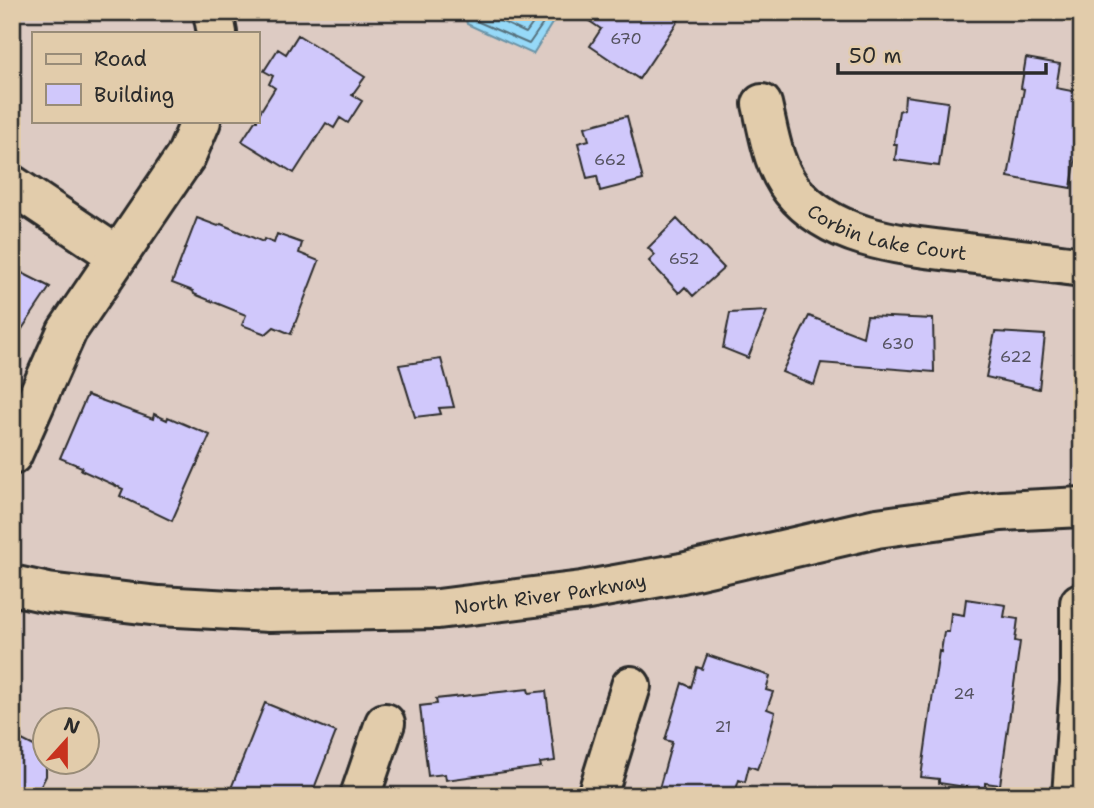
<svg xmlns="http://www.w3.org/2000/svg" width="1094" height="808" viewBox="0 0 1094 808" font-family="'Shantell Sans',sans-serif">
  <style>
    .water { fill: #96d9f8; stroke: #6b93a6; stroke-width: 2 }
    .lines { fill: none; stroke-linecap: round; stroke-linejoin: round }
    .shore { stroke: #56717d; stroke-width: 2 }
    .building { fill: #d0c8fb; stroke: #2b2b2b; stroke-width: 2 }
    .minor-casing { stroke: #2b2b2b; stroke-width: 44 }
    .minor { stroke: #e2ccab; stroke-width: 38 }
    .labels { text-anchor: middle; dominant-baseline: central; stroke-width: 5; stroke-linejoin: round; paint-order: stroke }
    .number-label { font-size: 16px; fill: #54525f }
    .street-label { font-size: 19px; fill: #2b2b2b; stroke: #e2ccab }
  </style>
  <rect width="100%" height="100%" fill="#ddcbc3"/>
  <filter id="ink" filterUnits="userSpaceOnUse"><feTurbulence type="fractalNoise" baseFrequency=".0143" numOctaves="2"/><feDisplacementMap in="SourceGraphic" scale="14" xChannelSelector="R" yChannelSelector="G"/><feConvolveMatrix kernelMatrix="1 2 1 2 8 2 1 2 1" color-interpolation-filters="sRGB"/></filter>
  <g filter="url(#ink)">
    <path class="water" d="M464 12H559L533 54 467 24Z"/>
    <g class="lines">
      <path class="shore" d="M471 12 474 20 529 44 551 12
        M481 12 526 33 541 12"/>
    </g>
    <path class="building" d="M576 12H684L639 79 590 46 601 29Z
      M298 35 365 77 352 95 362 101 348 123 340 118 334 128 326 123 294 173 242 141 255 121H257V117L275 88 269 84 273 76 264 71 278 49 286 54Z
      M1026 58 1060 64 1056 88 1082 93V118L1071 188 1008 177 1024 89 1021 88Z
      M905 96 948 102 939 166 895 160 897 144H894L899 111 904 109Z
      M627 116 643 180 600 191 597 176 587 178 578 143 589 140 585 127Z
      M197 218 218 226 221 224 263 242 264 239 274 243 277 234 302 243 299 253 319 261 291 334 274 327 266 334 242 325 246 315 194 294 193 291 172 283Z
      M677 219 724 268 693 296 685 287 679 293 649 261 655 255 648 248Z
      M12 268 50 287 12 344Z
      M767 311 748 358 723 348 730 313Z
      M809 316 863 337 867 316 933 319 934 372 821 363 814 385 782 372Z
      M995 332 1045 335 1039 389 986 377Z
      M441 359 454 407 439 408 441 414 415 417 399 365Z
      M87 395 153 419 154 414 167 420 168 417 210 435 172 521 120 496 123 489 81 470 82 467 60 458Z
      M966 599 1006 605 1004 617 1018 619 1015 641 1020 642 1000 785 985 783V790L939 783V779L921 777 939 651 941 652 944 632H949L951 613 964 615Z
      M707 655 770 676 766 690 773 692 767 709 775 712 765 749 757 769 749 766 745 782 739 780 734 796H657L672 742 665 740 682 683 691 687 697 667 702 669Z
      M528 689 529 693 546 691 555 761 540 763 541 767 446 780 445 774 428 776 420 706 437 704 436 699Z
      M265 703 336 732 311 796H228Z
      M12 735 46 752V776L36 796H12Z"/>
    <g class="lines">
      <defs>
        <g id="minor">
          <path d="M213 12 217 33"/>
          <path id="s1" d="M762 104C769 134 773 166 792 190 834 243 913 246 975 254 1011 258 1046 262 1082 267"/>
          <path d="M12 185 118 256"/>
          <path d="M12 455 67 331 186 156 201 121"/>
          <path id="s2" d="M12 585 48 593 159 606 269 612 438 609 582 591 682 573 877 528 1001 511 1082 507"/>
          <path d="M360 796 385 723"/>
          <path d="M597 796 631 686"/>
          <path d="M1072 796 1080 682V603"/>
        </g>
      </defs>
      <use href="#minor" class="minor-casing"/>
      <use href="#minor" class="minor"/>
    </g>
  </g>
  <g class="labels">
    <g class="number-label">
      <text x="626" y="38">670</text>
      <text x="610" y="159">662</text>
      <text x="684" y="258">652</text>
      <text x="898" y="343">630</text>
      <text x="1016" y="356">622</text>
      <text x="964" y="693">24</text>
      <text x="723" y="726">21</text>
    </g>
    <g class="street-label">
      <text stroke="none"><textPath href="#s1" startOffset="200">Corbin Lake Court</textPath></text>
      <text stroke="none"><textPath href="#s2" startOffset="541">North River Parkway</textPath></text>
    </g>
  </g>
  <rect width="1094" height="808" fill="none" stroke="#e2ccab" stroke-width="42"/>
  <rect x="21" y="21" width="1052" height="766" fill="none" stroke="#2b2b2b" stroke-width="2.5" filter="url(#ink)"/>
  <rect x="32" y="32" width="228" height="91" fill="#e2ccab" stroke="#998c78" stroke-width="2"/>
  <rect x="46" y="54" width="35" height="10" fill="#e2ccab" stroke="#998c78" stroke-width="2"/>
  <text x="94" y="66" font-size="21" fill="#2b2b2b">Road</text>
  <rect x="46" y="84" width="35" height="21" fill="#d0c8fb" stroke="#998c78" stroke-width="2"/>
  <text x="94" y="102" font-size="21" fill="#2b2b2b">Building</text>
  <g transform="translate(66 741) rotate(21)"><circle r="33" fill="#e2ccab" stroke="#998c78" stroke-width="2"/>
  <path d="M0-5L12 26L0 18L-12 26Z" fill="#c8321e"/>
  <text y="-10" font-size="19" font-weight="bold" text-anchor="middle" fill="#2b2b2b">N</text>
  </g>
  <path d="M838 63v10h208v-10" fill="none" stroke="#2b2b2b" stroke-width="3.5"/>
  <text x="849" y="63" font-size="21" fill="#2b2b2b" stroke="#e2ccab" stroke-width="5" paint-order="stroke">50 m</text>
</svg>
